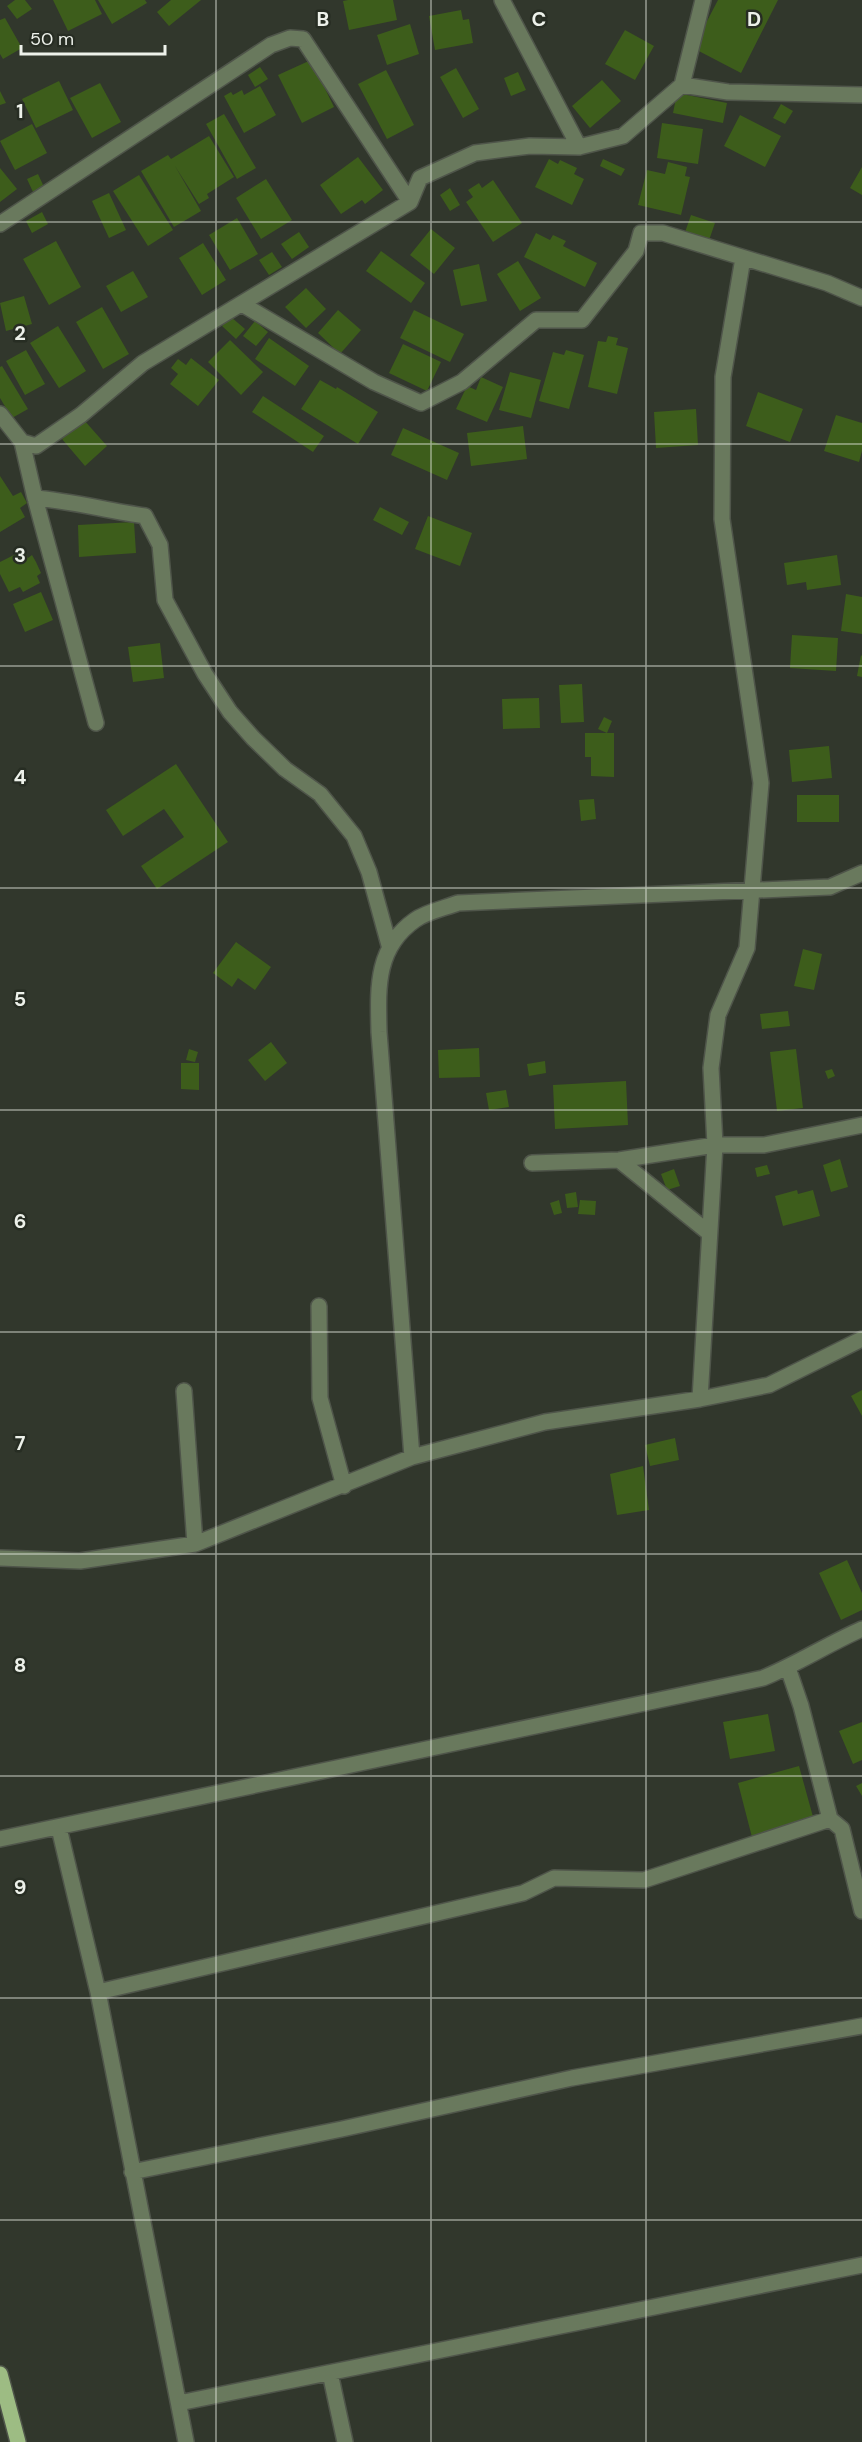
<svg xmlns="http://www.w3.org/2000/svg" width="862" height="2442" viewBox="0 0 862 2442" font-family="'DM Sans',sans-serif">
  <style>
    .building { fill: #3d5d1b }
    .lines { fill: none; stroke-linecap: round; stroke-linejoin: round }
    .street-casing { stroke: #4f554a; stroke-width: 18 }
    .primary-casing { stroke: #4f554a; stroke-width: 18 }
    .street { stroke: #69795d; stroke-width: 15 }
    .primary { stroke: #9dbc83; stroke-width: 15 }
    .grid { fill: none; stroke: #edf1ea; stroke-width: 1.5; stroke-opacity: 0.55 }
    .grid-label { font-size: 20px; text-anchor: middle; font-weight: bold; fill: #edf1ea; stroke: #272d23; stroke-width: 5; stroke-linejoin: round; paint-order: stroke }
  </style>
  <rect width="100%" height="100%" fill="#31372c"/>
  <path class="building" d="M15 0H25L32 9 17 19 7 6Z
    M53 0H95L102 14 68 31Z
    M98 0H145L147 3 112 24Z
    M171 0H201L169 26 157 12Z
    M348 0H393L397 20 349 30 343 1Z
    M718 0H778L741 73 693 48Z
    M461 10 463 20 469 19 473 43 435 50 429 16Z
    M5 18 22 48 3 59 0 54V20Z
    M410 24 419 54 387 65 377 35Z
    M625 30 654 46 635 80 605 64Z
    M311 60 334 107 302 123 278 75Z
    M260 67 268 79 255 87 248 75Z
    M456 68 479 109 463 118 440 77Z
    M386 70 414 125 387 139 358 84Z
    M518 72 526 90 511 96 504 78Z
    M602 80 621 101 590 128 572 106Z
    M59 81 73 110 36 128 22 99Z
    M100 83 121 122 92 138 70 98Z
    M260 86 276 115 244 133 224 96 231 92 233 95 242 90 244 95Z
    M0 91 6 103 0 105Z
    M677 93 727 103 723 123 673 113Z
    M781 104 793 111 785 124 773 118Z
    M224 114 256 168 237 179 206 124Z
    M740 115 781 136 765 167 724 146Z
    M662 123 703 129 698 164 657 158Z
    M32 124 47 153 15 170 0 141Z
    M209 136 234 177 207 194 209 198 199 204 175 166 201 211 174 227 141 171 168 155 171 159Z
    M358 157 383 190 365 204 362 200 341 214 320 185Z
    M549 159 558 164 560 160 577 168 574 174 584 179 572 205 535 187Z
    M603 159 625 169 621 176 600 166Z
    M668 162 687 167 685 176 690 177 681 215 638 205 647 170 665 174Z
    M862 167V195L850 188Z
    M0 168 17 189 0 202Z
    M38 174 44 187 33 192 27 179Z
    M139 175 173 230 148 246 113 191Z
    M266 179 292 220 261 239 236 198Z
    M493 180 522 223 493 242 466 202 473 197 468 190 479 183 482 188Z
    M450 188 460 205 450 211 440 195Z
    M109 193 126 230 109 238 92 201Z
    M42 212 48 224 32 233 26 221Z
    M691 215 715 223 707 246 683 238Z
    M237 218 258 254 230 270 209 235Z
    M431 229 455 248 434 274 410 255Z
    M299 232 309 247 292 259 281 244Z
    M536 233 550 240 553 235 566 241 563 246 597 263 585 287 524 257Z
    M56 241 81 287 49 305 23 259Z
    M203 243 226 280 202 295 179 258Z
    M381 251 425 283 411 303 366 271Z
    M272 252 282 267 269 275 259 260Z
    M518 261 541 298 520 311 497 274Z
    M479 264 487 301 461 306 453 270Z
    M133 271 148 297 121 312 106 286Z
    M306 288 326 309 306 328 285 307Z
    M24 296 32 324 6 331 0 303Z
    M102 307 129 354 103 369 76 322Z
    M338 310 361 330 340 354 318 333Z
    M414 310 464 334 450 362 400 338Z
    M231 317 245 329 236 339 222 326Z
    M255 321 268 332 256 346 243 336Z
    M58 326 86 371 59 388 30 343Z
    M608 336 618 338 616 345 628 348 617 394 588 387 598 341 606 342Z
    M269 338 309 366 295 386 255 359Z
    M230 340 263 372 241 395 208 362Z
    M403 344 441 362 427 391 389 373Z
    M26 350 45 384 25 395 6 361Z
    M566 350 584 355 569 409 539 401 553 352 564 355Z
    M191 358 219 380 198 406 170 384 178 374 171 368 178 359 186 365Z
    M2 366 28 409 12 418 0 398V367Z
    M510 372 541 380 531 418 499 410Z
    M481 377 503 387 487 422 456 409 467 386 476 390Z
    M320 380 336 389 337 387 378 412 358 444 301 409Z
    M758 392 803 409 790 442 746 426Z
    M263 396 324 436 313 452 252 412Z
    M696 409 698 445 656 448 654 412Z
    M836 415 862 423V451L859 462 824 451Z
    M84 420 107 446 85 466 62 439Z
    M523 426 527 459 471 466 467 433Z
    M403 428 459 453 447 480 391 455Z
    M0 476 13 496 21 492 27 503 20 508 25 517 0 532Z
    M380 507 409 522 402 535 373 520Z
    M428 516 472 533 460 566 415 549Z
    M134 522 136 553 79 557 78 525Z
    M24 550 28 558 32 555 36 562 41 573 37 576 40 583 23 592 20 587 9 592 0 574V562Z
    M837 555 841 585 807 590 806 582 787 585 784 563Z
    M41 592 53 620 25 632 13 604Z
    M846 594 862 597V634L841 631Z
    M792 635 838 638 836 671 790 668Z
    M160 643 164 678 133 682 128 647Z
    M861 655 862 656V677L857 676Z
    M582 684 584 722 561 723 559 685Z
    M539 698 540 728 503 729 502 699Z
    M604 717 612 721 607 733 598 729Z
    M585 733H614V777L591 776V757H585Z
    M829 746 832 778 792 782 789 750Z
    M176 764 228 842 157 889 141 866 184 837 164 809 123 836 106 810Z
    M797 795H839V822H797Z
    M594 799 596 819 581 821 579 800Z
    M236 942 271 967 255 990 238 978 232 987 213 973Z
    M803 949 822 954 814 990 794 986Z
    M788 1011 790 1026 762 1029 760 1014Z
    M271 1042 287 1063 265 1081 248 1060Z
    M479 1048 480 1077 439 1078 438 1050Z
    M189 1049 198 1052 195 1062 186 1060Z
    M796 1049 803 1108 777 1111 770 1052Z
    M545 1061 546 1073 529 1076 527 1064Z
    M181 1063H199V1090L181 1089Z
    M832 1069 835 1076 828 1079 825 1071Z
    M626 1081 628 1125 555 1129 553 1085Z
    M506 1090 509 1107 489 1110 486 1093Z
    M840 1159 848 1187 831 1192 823 1165Z
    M767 1165 770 1174 757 1177 755 1168Z
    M674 1169 680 1186 667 1190 661 1174Z
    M797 1190 798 1194 813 1190 820 1216 783 1226 775 1196Z
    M576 1192 578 1207 567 1208 565 1194Z
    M559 1200 562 1213 554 1215 550 1203Z
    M580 1200 596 1201 595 1215 578 1214Z
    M862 1390V1416L851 1396Z
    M675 1438 679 1460 650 1466 645 1445Z
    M643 1466 649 1510 617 1515 610 1474Z
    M847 1560 862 1593V1610L841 1620 819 1573Z
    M768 1714 775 1751 730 1759 723 1722Z
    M862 1722V1760L853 1764 839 1731Z
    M799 1766 815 1824 753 1841 738 1783Z
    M862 1783V1796L856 1786Z"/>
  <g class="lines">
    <defs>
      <path id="street" d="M502 0 579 147
        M682 85 703 0
        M0 224 271 45 290 38 303 39 410 202
        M242 304 374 382 421 403 462 382 536 320H582L636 251 641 233H663L827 283 862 298
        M0 414 22 442 36 446 81 415 143 363 410 202 420 178 475 153 530 146 579 147 623 136 682 85 728 92 862 95
        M22 442 35 498 96 723
        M35 498C72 501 108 511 145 516L160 545 165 600 205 674 230 712 253 738 285 769 320 794 354 836 369 872 389 945
        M619 1160 709 1233
        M532 1163 619 1160 715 1145H764L862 1125
        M319 1306 320 1398 344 1486
        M184 1391 195 1544
        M700 1399 715 1145 711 1068 718 1015 747 948 761 783 722 519 723 377 743 258
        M412 1457 379 1032C378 989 375 948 415 920 426 912 445 908 458 903L830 887 862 873
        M0 1558 80 1561 195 1544 412 1457 545 1422 700 1399 769 1385 862 1339
        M788 1668 801 1706 830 1819 842 1829 862 1911
        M59 1828 98 1992 186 2442
        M0 1839 763 1678C797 1664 828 1644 862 1629
        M98 1992 523 1893 554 1878 644 1880 830 1819
        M132 2172 342 2129 572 2078 862 2026
        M330 2373 345 2442
        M179 2403 862 2265"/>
      <path id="primary" d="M0 2374 18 2442"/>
    </defs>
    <use href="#street" class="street-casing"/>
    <use href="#primary" class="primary-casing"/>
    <use href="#street" class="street"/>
    <use href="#primary" class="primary"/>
  </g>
  <path class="grid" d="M216 0V2442M431 0V2442M646 0V2442M0 222H862M0 444H862M0 666H862M0 888H862M0 1110H862M0 1332H862M0 1554H862M0 1776H862M0 1998H862M0 2220H862"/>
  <g class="grid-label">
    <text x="323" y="26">B</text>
    <text x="539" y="26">C</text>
    <text x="754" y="26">D</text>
    <text x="20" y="118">1</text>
    <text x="20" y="340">2</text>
    <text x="20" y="562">3</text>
    <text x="20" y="784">4</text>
    <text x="20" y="1006">5</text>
    <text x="20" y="1228">6</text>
    <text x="20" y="1450">7</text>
    <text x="20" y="1672">8</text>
    <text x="20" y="1894">9</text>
  </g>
  <path d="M21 45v9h144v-9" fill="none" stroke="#edf1ea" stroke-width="3"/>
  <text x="30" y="45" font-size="18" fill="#edf1ea" stroke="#272d23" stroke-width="4.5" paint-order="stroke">50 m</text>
</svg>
